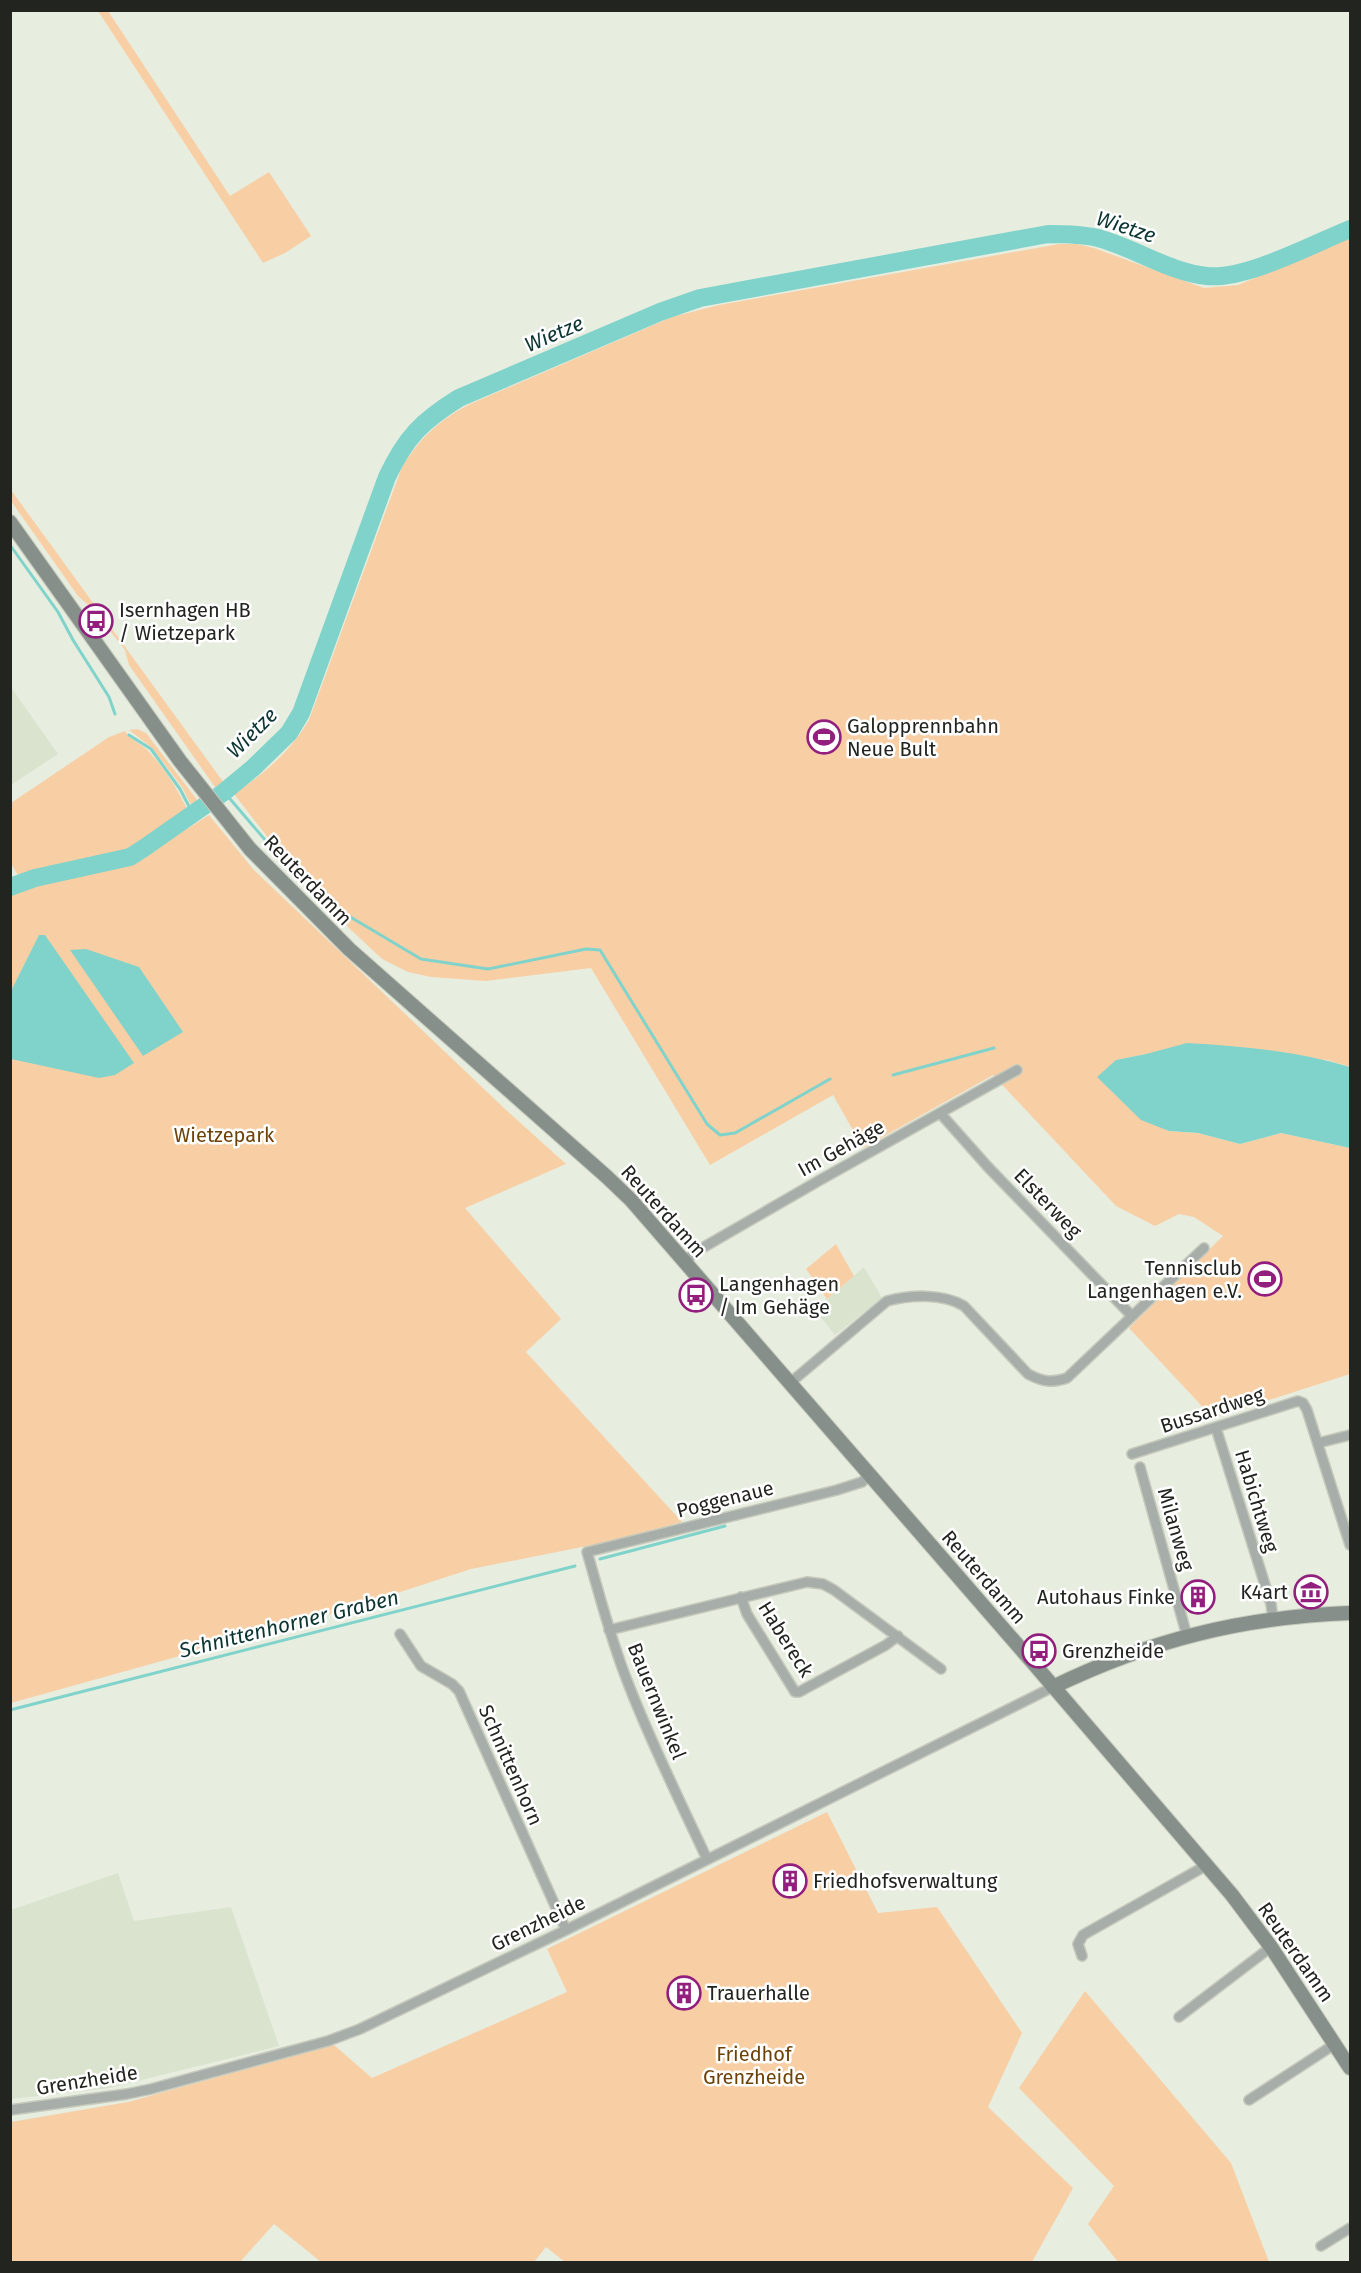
<svg xmlns="http://www.w3.org/2000/svg" width="1361" height="2273" viewBox="0 0 1361 2273" font-family="'Fira Sans',sans-serif">
  <style>
    .built { fill: #d9e3ce }
    .green { fill: #f8cfa5 }
    .water { fill: #80d3cb }
    .lines { fill: none; stroke-linecap: round; stroke-linejoin: round }
    .stream { stroke: #80d3cb; stroke-width: 3 }
    .river { stroke: #80d3cb; stroke-width: 18 }
    .street-casing { stroke: #c4c9bc; stroke-width: 12 }
    .secondary-casing { stroke: #c4c9bc; stroke-width: 16 }
    .street { stroke: #a7ada9; stroke-width: 9 }
    .secondary { stroke: #868f89; stroke-width: 14 }
    .labels { text-anchor: middle; dominant-baseline: central; stroke-width: 5; stroke-linejoin: round; paint-order: stroke }
    .poi-label { font-size: 20px; fill: #22241f; stroke: #fff; text-anchor: start }
    .street-label { font-size: 20px; fill: #22241f; stroke: #fff }
    .park-label { font-size: 20px; fill: #6e4206; stroke: #fff }
    .water-label { font-size: 21px; font-style: italic; fill: #0c3532; stroke: #fff }
  </style>
  <rect width="100%" height="100%" fill="#e7eddf"/>
  <path class="built" d="M10 686 58 754 11 785H10Z
    M864 1267 882 1298 835 1335 815 1310Z
    M118 1873 134 1921 231 1907 279 2046 109 2088 11 2099V1910Z"/>
  <path class="green" d="M98 11H108L230 196 269 172 311 236 285 253 263 263Z
    M1350 238V1067L1327 1060 1146 1054 1116 1060 1169 1131 1198 1133 1240 1144 1281 1133 1350 1148V1374L1213 1418 1129 1328 1223 1236 1194 1217 1179 1214 1155 1226 1116 1206 993 1075 863 1148 833 1095 710 1165 591 968 486 981 431 977 408 972 382 959 348 927 283 857 234 794C266 772 289 753 309 720L402 467C421 437 438 421 470 404L672 317 719 305 1059 244H1077L1094 248 1204 288 1238 285Z
    M11 490 224 783 217 790 129 665 125 650 94 610 78 596 11 501Z
    M137 729 146 733 198 801 192 807 182 787 152 748 129 730Z
    M125 731C131 741 143 744 150 753 166 770 178 790 188 811L129 853 21 880 11 864V803L109 737Z
    M209 815 253 869 505 1109 566 1164 465 1208 561 1319 526 1352 682 1522 607 1542 471 1569 345 1610 11 1703V896L31 885 130 865Z
    M836 1244 854 1276 827 1299 806 1269Z
    M827 1812 878 1913 937 1907 1022 2033 988 2107 1073 2188 1032 2262H565L546 2247 534 2262H321L274 2224 240 2262H11V2122L128 2102 334 2045 372 2078 567 1992 547 1949Z
    M1085 1991 1231 2163 1269 2262H1118L1088 2224 1114 2186 1019 2088Z"/>
  <path class="water" d="M39 935H45L134 1063 115 1075 99 1078 11 1059V991Z
    M86 949 139 967 183 1032 143 1056 70 950Z
    M1187 1043C1242 1046 1297 1051 1350 1067V1148L1281 1133 1240 1144 1198 1133 1169 1131 1141 1120 1097 1077 1116 1060 1146 1054Z"/>
  <g class="lines">
    <path class="stream" d="M10 545 58 612 73 640 109 697 115 714
      M129 735 151 749 180 789 193 814
      M224 792C255 827 296 881 335 906
      M347 915 421 959 488 969 586 949 600 950 707 1124 720 1135 735 1133 830 1079
      M893 1075 994 1048
      M600 1559 725 1526
      M10 1710 575 1566"/>
    <path class="river" d="M10 887 35 878 130 857 144 848 224 792 253 768 289 733 301 713 387 477C406 437 422 421 459 398L660 312 700 298 1048 234C1064 234 1082 234 1098 238 1135 248 1169 272 1207 276 1246 280 1313 244 1350 229"/>
    <defs>
      <path id="street" d="M940 1113 988 1167 1132 1316
        M685 1261 697 1251 820 1180 1017 1070
        M790 1383 887 1301C910 1295 943 1293 964 1306L1028 1374C1043 1382 1052 1383 1067 1378L1204 1248
        M1216 1428 1271 1604 1273 1619
        M1318 1443 1350 1435
        M1132 1454 1298 1401 1303 1403 1307 1410 1350 1545
        M1140 1467 1187 1636
        M741 1597 747 1614 795 1692H799L886 1645 898 1636
        M609 1630 807 1582 823 1584 834 1590 941 1669
        M400 1634 421 1666 452 1684 459 1691 566 1930
        M707 1859C680 1801 651 1743 628 1683 611 1641 600 1596 587 1552L837 1490 862 1482 869 1475
        M1082 1956 1078 1944 1083 1935 1207 1865
        M1179 2017 1271 1947
        M1249 2100 1335 2044
        M10 2110 127 2094 151 2089 328 2041 360 2029 566 1930 1053 1687
        M1321 2246 1350 2228"/>
      <path id="secondary" d="M10 522 180 761 250 849 349 949 607 1177 631 1200 1034 1664 1232 1895 1271 1947 1350 2068
        M1053 1687C1150 1640 1243 1617 1350 1613"/>
    </defs>
    <use href="#street" class="street-casing"/>
    <use href="#secondary" class="secondary-casing"/>
    <use href="#street" class="street"/>
    <use href="#secondary" class="secondary"/>
  </g>
  <defs>
    <symbol id="bus-ring" viewBox="-11 -11 22 22"><circle r="9.5" fill="#fff" stroke="#921e7d" stroke-width="1.5"/><path d="M-5-6H5V4H4V6H2V4H-2V6H-4V4H-5ZM-3.5-4V0h7V-4ZM-3.5 1.2v1.5H-2V1.2ZM2 1.2v1.5H3.5V1.2Z" fill="#921e7d"/></symbol>
    <symbol id="stadium-ring" viewBox="-11 -11 22 22"><circle r="9.5" fill="#fff" stroke="#921e7d" stroke-width="1.5"/><path d="M0-5a6.5 5 0 1 0 0 10a6.5 5 0 1 0 0-10ZM-3.5-1.8h7v3.6h-7Z" fill="#921e7d"/></symbol>
    <symbol id="museum-ring" viewBox="-11 -11 22 22"><circle r="9.5" fill="#fff" stroke="#921e7d" stroke-width="1.5"/><path d="M0-6L6-3V-2H-6V-3ZM-5-1h2V3h-2ZM-1-1h2V3h-2ZM3-1h2V3H3ZM-6 4H6V6H-6Z" fill="#921e7d"/></symbol>
    <symbol id="building-ring" viewBox="-11 -11 22 22"><circle r="9.5" fill="#fff" stroke="#921e7d" stroke-width="1.5"/><path d="M-4-6H4V6H1V3H-1V6H-4ZM-2.5-4.3h1.7v1.8h-1.7ZM.8-4.3h1.7v1.8H.8ZM-2.5-1h1.7V.8h-1.7ZM.8-1h1.7V.8H.8Z" fill="#921e7d"/></symbol>
  </defs>
  <g fill-rule="evenodd">
    <use href="#bus-ring" x="77" y="602" width="38" height="38"/>
    <use href="#stadium-ring" x="805" y="718" width="38" height="38"/>
    <use href="#stadium-ring" x="1246" y="1260" width="38" height="38"/>
    <use href="#bus-ring" x="677" y="1276" width="38" height="38"/>
    <use href="#museum-ring" x="1292" y="1573" width="38" height="38"/>
    <use href="#building-ring" x="1179" y="1578" width="38" height="38"/>
    <use href="#bus-ring" x="1020" y="1632" width="38" height="38"/>
    <use href="#building-ring" x="771" y="1862" width="38" height="38"/>
    <use href="#building-ring" x="665" y="1974" width="38" height="38"/>
  </g>
  <g class="labels">
    <g class="poi-label">
      <text x="119" y="610">Isernhagen HB<tspan x="119" dy="23">/ Wietzepark</tspan></text>
      <text x="847" y="726">Galopprennbahn<tspan x="847" dy="23">Neue Bult</tspan></text>
      <text x="1242" y="1268" text-anchor="end">Tennisclub<tspan x="1242" dy="23">Langenhagen e.V.</tspan></text>
      <text x="719" y="1284">Langenhagen<tspan x="719" dy="23">/ Im Gehäge</tspan></text>
      <text x="1288" y="1592" text-anchor="end">K4art</text>
      <text x="1175" y="1597" text-anchor="end">Autohaus Finke</text>
      <text x="1062" y="1651">Grenzheide</text>
      <text x="813" y="1881">Friedhofsverwaltung</text>
      <text x="707" y="1993">Trauerhalle</text>
    </g>
    <g class="street-label">
      <text transform="translate(308 880) rotate(46)">Reuterdamm</text>
      <text transform="translate(841 1148) rotate(-29)">Im Gehäge</text>
      <text transform="translate(1048 1203) rotate(46)">Elsterweg</text>
      <text transform="translate(664 1211) rotate(48)">Reuterdamm</text>
      <text transform="translate(1212 1410) rotate(-18)">Bussardweg</text>
      <text transform="translate(725 1499) rotate(-14)">Poggenaue</text>
      <text transform="translate(1257 1501) rotate(73)">Habichtweg</text>
      <text transform="translate(1176 1529) rotate(74)">Milanweg</text>
      <text transform="translate(984 1577) rotate(49)">Reuterdamm</text>
      <text transform="translate(786 1639) rotate(58)">Habereck</text>
      <text transform="translate(657 1701) rotate(68)">Bauernwinkel</text>
      <text transform="translate(511 1765) rotate(66)">Schnittenhorn</text>
      <text transform="translate(538 1923) rotate(-26)">Grenzheide</text>
      <text transform="translate(1296 1952) rotate(55)">Reuterdamm</text>
      <text transform="translate(87 2080) rotate(-9)">Grenzheide</text>
    </g>
    <g class="park-label">
      <text x="224" y="1135">Wietzepark</text>
      <text x="754" y="2054">Friedhof<tspan x="754" dy="23">Grenzheide</tspan></text>
    </g>
    <g class="water-label">
      <text transform="translate(1126 227) rotate(18)">Wietze</text>
      <text transform="translate(554 334) rotate(-23)">Wietze</text>
      <text transform="translate(252 733) rotate(-45)">Wietze</text>
      <text transform="translate(289 1624) rotate(-14)">Schnittenhorner Graben</text>
    </g>
  </g>
  <rect width="1361" height="2273" fill="none" stroke="#22241f" stroke-width="24"/>
</svg>
